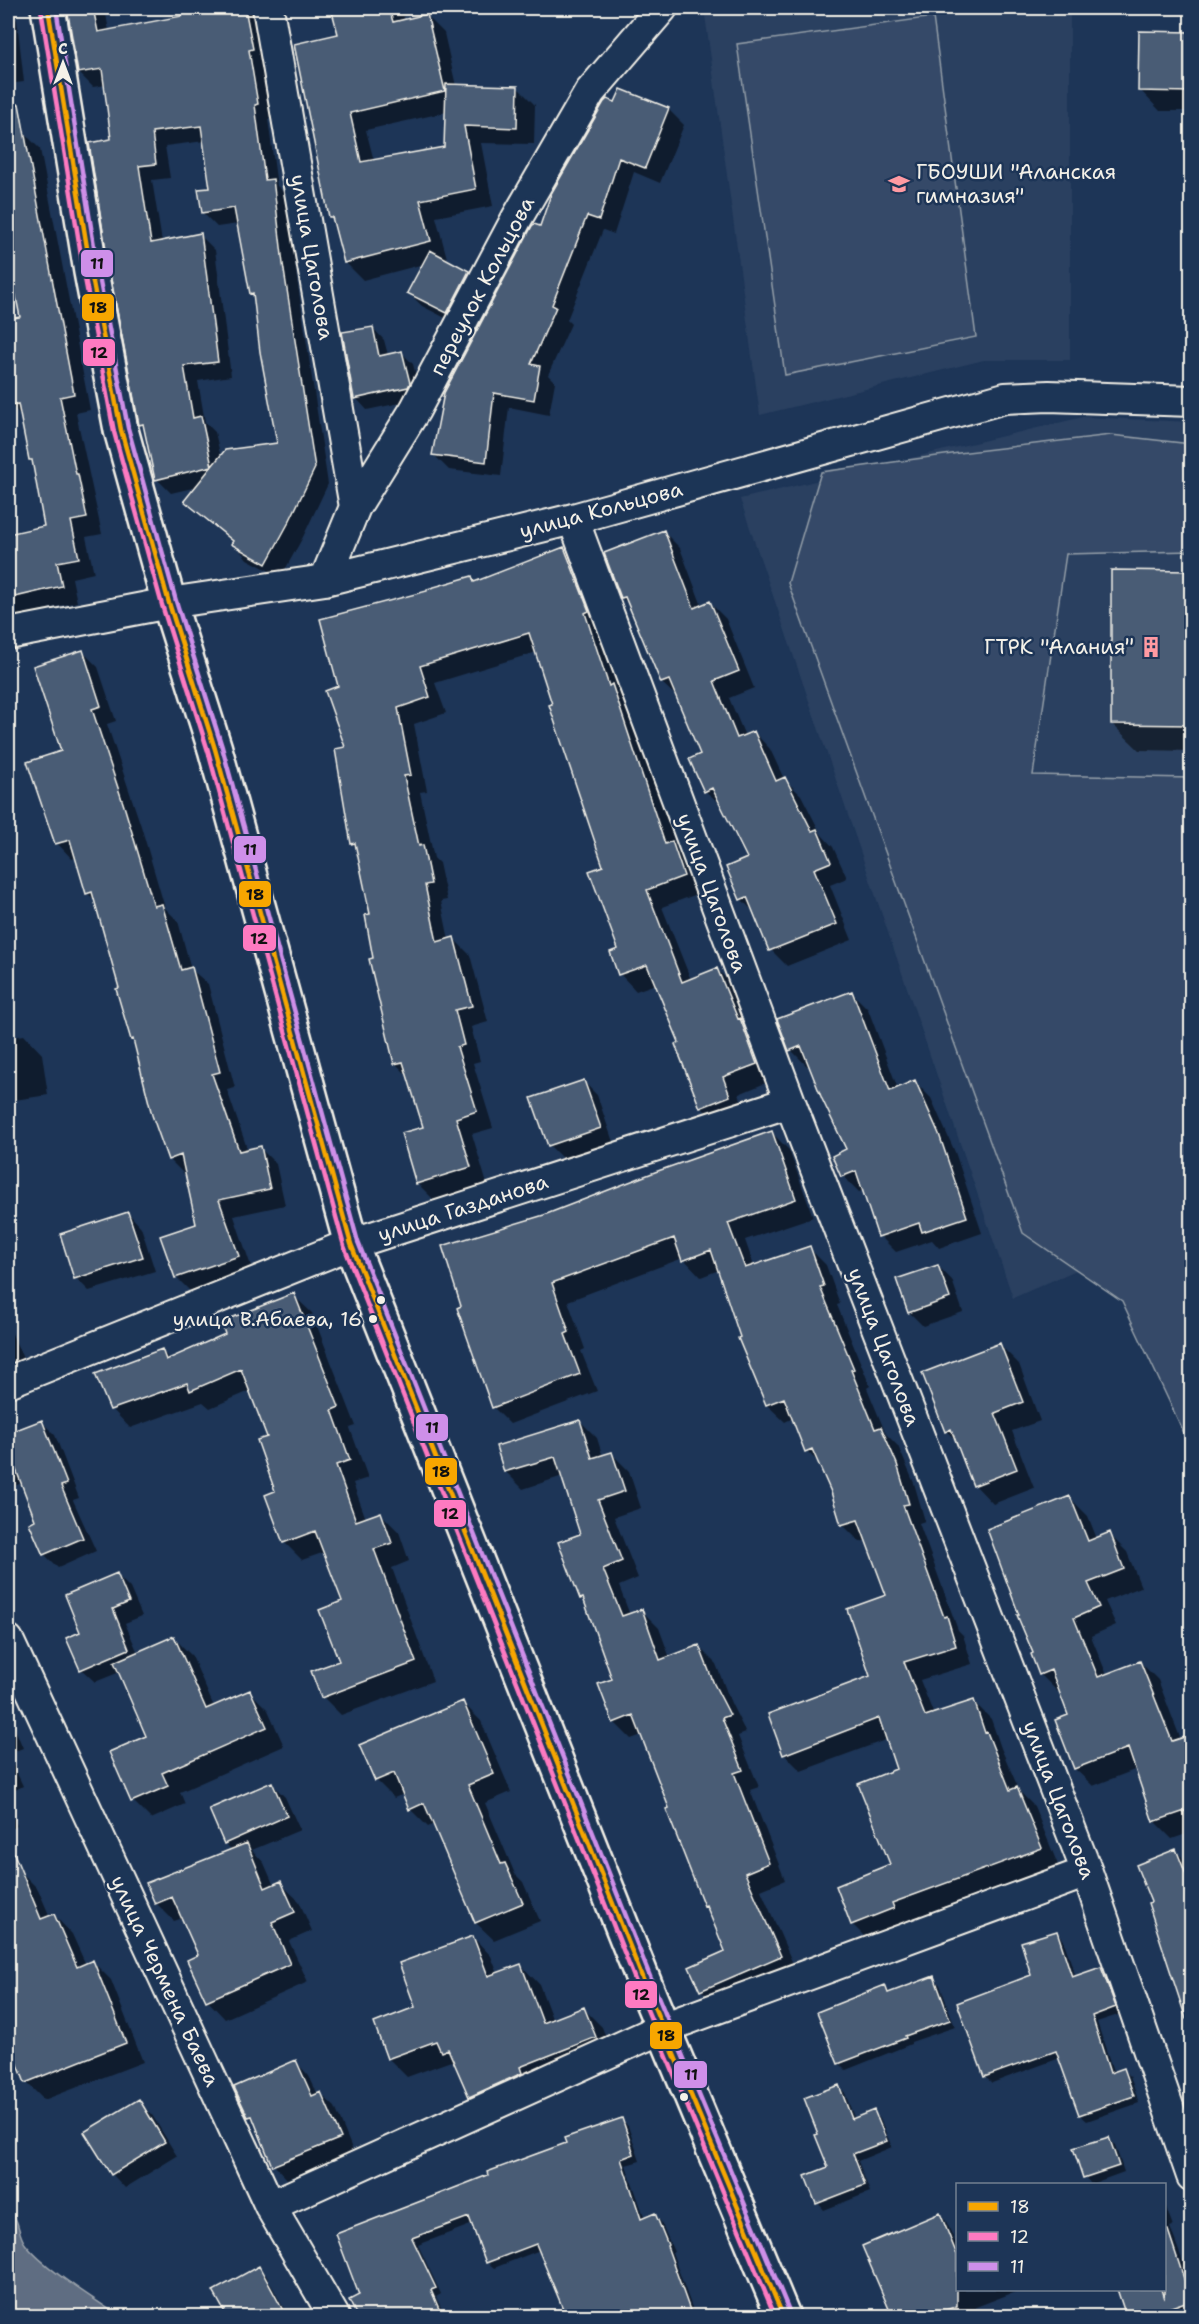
<svg xmlns="http://www.w3.org/2000/svg" width="1199" height="2324" viewBox="0 0 1199 2324" font-family="'Shantell Sans',sans-serif">
  <style>
    .built { fill: #2a4060 }
    .green { fill: #354a67; stroke: #949ea8; stroke-width: 1.5 }
    .water { fill: #5e6d82; stroke: #9aa2ab; stroke-width: 1.5 }
    .shadow { fill: #0007; fill-rule: evenodd }
    .building { fill: #485b74; stroke: #f4f1e8; stroke-width: 1.5; fill-rule: evenodd }
    .lines { fill: none; stroke-linecap: round; stroke-linejoin: round }
    .street-casing { stroke: #f4f1e8; stroke-width: 34 }
    .secondary-casing { stroke: #f4f1e8; stroke-width: 38 }
    .street { stroke: #1d3557; stroke-width: 30 }
    .secondary { stroke: #1d3557; stroke-width: 33 }
    .bus-1-casing { stroke: #1d3557; stroke-width: 9 }
    .bus-2-casing { stroke: #1d3557; stroke-width: 9 }
    .bus-3-casing { stroke: #1d3557; stroke-width: 9 }
    .bus-1 { stroke: #f7a600; stroke-width: 4.5 }
    .bus-2 { stroke: #fe7ac1; stroke-width: 4.5 }
    .bus-3 { stroke: #ce8fe9; stroke-width: 4.5 }
    .bus-dot { fill: #f4f1e8; stroke: #1d3557; stroke-width: 2 }
    .labels { text-anchor: middle; dominant-baseline: central; stroke-width: 5; stroke-linejoin: round; paint-order: stroke }
    .bus-label { font-size: 20px; fill: #f4f1e8; stroke: #1d3557; text-anchor: end }
    .poi-label { font-size: 21px; fill: #f4f1e8; stroke: #1d3557; text-anchor: start }
    .street-label { font-size: 21px; fill: #f4f1e8; stroke: #1d3557 }
    .line-badge { stroke: #1d3557; stroke-width: 2 }
    .pale-badge-label { font-size: 16px; text-anchor: middle; font-weight: bold; fill: #111 }
  </style>
  <rect width="100%" height="100%" fill="#1d3557"/>
  <filter id="ink" filterUnits="userSpaceOnUse"><feTurbulence type="fractalNoise" baseFrequency=".0167" numOctaves="2"/><feDisplacementMap in="SourceGraphic" scale="12" xChannelSelector="R" yChannelSelector="G"/><feConvolveMatrix kernelMatrix="1 2 1 2 8 2 1 2 1" color-interpolation-filters="sRGB"/></filter>
  <g filter="url(#ink)">
    <path class="built" d="M704 8H1070V360H984L760 415Z
      M1083 417 1191 422V1348L1135 1244 1013 1298 740 499Z"/>
    <path class="green" d="M933 17 976 337 785 375 737 44Z
      M1111 435 1191 444V551L1066 554 1033 775 1191 778V1448L1122 1301 1023 1233 788 583 821 472 959 453Z"/>
    <path class="water" d="M8 2208C21 2221 17 2234 26 2245 45 2269 93 2298 119 2316H8Z"/>
    <path class="shadow" d="M8 8V11L17 20 24 82 8 84Z
      M68 8H105L109 31 184 17 208 10V8H255L266 63 262 64 271 118 268 119 277 186 287 195 297 279 328 484 303 537 281 577 247 559 234 543 186 501 197 487 171 493 157 479 145 429 141 424 106 85 93 87 79 73ZM205 141 212 189 203 213 217 227 238 224 251 293 255 297 278 444 221 458 215 432 205 422 198 381 231 376 215 250 200 235 162 242 152 180 170 178 165 146Z
      M333 8H401L405 21 427 16 444 33 456 86 518 88 535 105 534 144 481 143 493 206 436 217 447 258 444 259 469 272 482 286 461 326 422 306 409 293 424 264 363 280 345 262 335 221 330 217 340 36ZM447 112 446 148 374 161 366 130Z
      M1140 33 1192 34V111H1160L1140 90Z
      M616 104 668 109 684 125 660 183 634 172 614 234 603 230 567 320 571 324 548 375 555 382 549 415 509 407 501 476 449 470 434 455 541 228Z
      M24 133 40 149 90 410 76 413 102 534 86 537 94 573 72 578 77 602 9 618 10 622H8V536L46 527 34 464 30 460 22 417 11 405 9 399H8V321L22 318 8 246V136Z
      M373 328 384 340 388 355 401 352 413 364 421 396 419 399 367 410 356 398Z
      M664 532 680 548 702 606 710 603 726 619 754 688 729 698 745 736 754 732 770 749 784 779 801 795 821 834 833 847 847 878 830 885 852 940 787 966 771 950 755 913 741 899 749 859 723 806 705 791 702 755 679 699 662 683 631 606 622 598Z
      M564 549 580 565 623 697 628 703 677 849 688 860 700 893 662 907 691 980 717 969 733 986 773 1080 739 1094 746 1113 718 1124 701 1107 681 1043 656 984 636 991 620 974V950L605 867 537 652 435 683 446 713 414 724 427 791 420 792 434 858 439 863 447 900 441 901 449 940 454 939 470 955 488 1022 471 1027 480 1061 473 1063 493 1128 472 1134 487 1184 434 1200 417 1183 425 1128 410 1078 396 1064 375 959 372 915 358 849 352 843 344 806 347 805V748L340 687 429 592 472 578 477 583Z
      M1113 572H1192V751L1139 750 1112 724Z
      M83 652 98 667 116 721 107 724 141 826 165 908 178 921 191 969 208 984 235 1088 227 1090 248 1151 260 1148 276 1164 285 1205 234 1216 253 1272 192 1293 176 1277 198 1225 187 1174 185 1175 169 1159 135 1042 132 1039 96 901 87 893 77 858 72 859 57 843 63 752Z
      M852 993 868 1009 898 1089 915 1082 931 1098 955 1152 982 1233 939 1248 932 1240 896 1252 880 1236 864 1190 859 1192 843 1176 848 1150 810 1065 807 1066 791 1050Z
      M24 1035 42 1054 48 1095 8 1101V1038Z
      M584 1082 597 1095 613 1142 563 1159 550 1146 533 1099Z
      M772 1133 789 1150 813 1217 745 1240 754 1266 809 1248 826 1265 840 1304 837 1305 870 1386 867 1388 886 1434 898 1446 914 1483 925 1521 919 1523 958 1630 963 1635 972 1664 920 1680 934 1715 974 1702 991 1719 1001 1748 1020 1792 1034 1806 1058 1865 908 1920 911 1926 870 1942 853 1925 838 1886 892 1865 898 1770 888 1739 801 1771 784 1754 872 1677 887 1596 867 1540 860 1542 843 1525 820 1464 807 1451 793 1418 785 1422 767 1405 740 1339 742 1338 719 1270 701 1277 683 1258 568 1301 585 1349 581 1351 597 1391 510 1424 493 1407 544 1216Z
      M128 1213 141 1227 155 1271 89 1291 76 1278Z
      M938 1266 952 1280 963 1312 923 1326 909 1312Z
      M293 1295 312 1313 356 1426 350 1428 368 1478 353 1483 366 1519 381 1514 399 1532 409 1561 392 1568 433 1681 341 1715 323 1697 340 1662 344 1602 325 1552 302 1560 284 1542 269 1438 250 1391 210 1408 203 1402 130 1428 112 1409 97 1375 161 1350 171 1360 227 1335Z
      M8 1325 26 1365 8 1373Z
      M1000 1345 1019 1364 1040 1421 1012 1431 1034 1488 993 1504 975 1485 958 1442 946 1431Z
      M580 1421 597 1438 603 1457 612 1454 629 1471 641 1508 614 1517 638 1578 619 1586 630 1615 642 1611 659 1628 670 1658 699 1647 716 1664 731 1703 746 1733 738 1736 759 1787 750 1790 785 1880 761 1890 797 1973 718 2007 701 1990 727 1951 709 1909 705 1905 668 1810 671 1809 642 1735 631 1739 614 1722V1679L587 1604 581 1598V1535L563 1476 523 1489 506 1472 498 1447Z
      M42 1422 55 1435 79 1498 73 1500 96 1551 58 1568 44 1554 37 1520 22 1483 12 1487 8 1483V1435Z
      M1070 1498 1088 1516 1097 1539 1109 1534 1127 1552 1141 1587 1105 1601 1116 1625 1091 1636 1107 1675 1140 1662 1158 1680 1181 1740 1192 1736V1832L1172 1839 1154 1821 1137 1769 1093 1786 1075 1769 1057 1721 1070 1716 1061 1691 1058 1692 1040 1674Z
      M117 1575 130 1588 142 1616 125 1623 138 1653 174 1638 192 1656 214 1707 249 1691 268 1710 284 1746 180 1792 185 1804 151 1819 133 1801 147 1737 120 1672 95 1682 81 1669 82 1633Z
      M463 1703 481 1721 511 1792 485 1803 515 1874 523 1882 540 1921 494 1940 476 1923 434 1824 428 1827 410 1809 404 1794 394 1798 376 1780Z
      M8 1712 23 1748 8 1754 23 1786 8 1794Z
      M272 1784 285 1797 300 1830 252 1850 264 1863 274 1886 280 1883 299 1901 312 1931 289 1941 308 1982 225 2019 207 2000 200 1956 183 1918 174 1921 156 1903 232 1850 225 1843Z
      M8 1805 17 1826 8 1831Z
      M1175 1850 1182 1857 1192 1880V2034L1150 1903 1153 1902Z
      M20 1871 38 1889 50 1917 54 1915 72 1934 86 1965 93 1962 111 1980 143 2062 44 2100 26 2082 8 2034V1995L15 1993 8 1976V1876Z
      M1057 1932 1063 1939 1076 1977 1101 1968 1107 1975 1121 2014 1097 2022 1114 2074 1124 2070 1130 2076 1139 2103 1087 2121 1080 2115 1060 2058 992 2083 985 2077 958 2003 1033 1976Z
      M473 1937 491 1956 498 1974 521 1965 539 1984 553 2021 584 2009 602 2027 613 2056 489 2115 470 2096 458 2067 451 2061 407 2077 388 2058 417 2008Z
      M934 1978 940 1985 955 2027 911 2042V2044L846 2070 839 2063 819 2013 885 1987 891 1993Z
      M296 2062 309 2076 318 2095 321 2094 335 2107 353 2151 287 2179 274 2165 257 2124 249 2116Z
      M839 2086 845 2093 855 2120 874 2112 880 2119 892 2147 858 2161 870 2192 824 2210 818 2203 807 2177 830 2168 820 2134Z
      M138 2101 152 2115 177 2156 125 2188 112 2174Z
      M621 2120 628 2126 640 2161 626 2165 645 2219 655 2215 661 2222 674 2252H672L695 2316H597L586 2288 540 2250 494 2268 487 2262 473 2224 418 2245 441 2294 436 2297 445 2316H359L351 2301 361 2296 338 2235 567 2144Z
      M1108 2138 1115 2145 1124 2172 1091 2184 1085 2177Z
      M1164 2202 1173 2226 1170 2227 1192 2286V2316H1127L1120 2294 1128 2290H1164Z
      M940 2215 946 2221 958 2248V2290H1020L976 2307 979 2316H894L864 2246Z
      M259 2268 266 2275 288 2316H229L215 2291Z"/>
    <path class="building" d="M67 8H93L98 32 182 16V12L217 8H245L253 49 249 50 258 104 255 105 265 180 273 179 283 264 315 468 289 522 266 564 231 544 233 541 184 501 212 466 155 480 143 424 139 425 109 269 89 143 111 139 102 69 78 73ZM201 126 210 188 198 189 202 213 234 208 250 294 253 293 260 352 277 443 225 450 212 466 201 416 193 418 184 366 218 362 201 233 151 243 139 166 156 164 152 132Z
      M331 8H389L393 22 427 14 445 91 350 113 361 162 444 147 446 84 518 86 517 128 464 126 476 189 420 200 431 241 344 263 332 217H329L294 44 338 34Z
      M1139 31 1191 32V92L1138 91Z
      M621 89 669 108 645 168 619 158 599 220 587 216 552 305 556 307 531 364 540 366 534 400 494 393 486 462 432 455 444 393 532 226 534 224 540 226 551 194 604 102 607 99 615 102Z
      M19 104 74 394 60 397 76 474H78L87 518 71 521 79 558 57 562 62 586 15 597 8 565V534L44 526 32 460H29L18 404 8 406V319L20 317 8 257V105Z
      M430 250 469 271 447 313 407 293Z
      M373 327 379 356 402 351 410 383 408 387 354 399 342 332Z
      M664 530 694 608 710 601 739 671 714 681 737 738 754 731 776 781 785 777 812 831 817 829 831 862 814 869 837 924 769 951 747 897 740 900 726 867 747 858 712 788 704 792 689 759 700 754 669 680 661 683 625 597 621 598 604 553Z
      M564 547 589 611 585 613 609 686 612 684 665 844 672 841 684 876 647 890 682 982 717 968 738 1019 740 1018 757 1064 723 1077 730 1096 700 1108 675 1044 679 1042 647 965 618 975 610 952 618 949 589 871 603 866 549 705 552 704 529 633 420 666 430 697 398 708 411 775 404 776 419 846 423 845 431 884 425 885 437 942 454 937 472 1006 455 1010 464 1045 457 1047 477 1111 456 1118 471 1167 416 1184 401 1133 423 1127 403 1062 394 1064 369 959 373 958 365 915 370 914 355 843 351 844 335 749 345 747 325 691 338 686 320 619 427 591V589L472 576 474 582Z
      M1111 570 1191 571V725L1111 724Z
      M83 650 101 706 92 709 125 809 154 906 162 904 181 970 192 967 220 1072 212 1074 239 1151 261 1146 270 1189 219 1200 239 1256 175 1278 160 1236 196 1224 181 1155 168 1160 152 1115 133 1039 131 1040 116 989 119 988 92 892 86 894 70 840 55 844 27 762 61 751 33 666Z
      M852 991 890 1091 915 1080 939 1134 967 1217 922 1232 919 1223 878 1237 856 1171 841 1177 832 1156 846 1149 822 1099 801 1046 789 1051 777 1019Z
      M584 1080 601 1128 548 1146 531 1098Z
      M772 1131 796 1199 728 1223 745 1268 810 1246 824 1286 820 1287 854 1369 851 1370 875 1429 881 1427 897 1464 909 1504 903 1505 944 1617 947 1616 956 1646 904 1662 925 1716 974 1700 985 1733 987 1732 1010 1790 1017 1787 1042 1848 892 1903 894 1908 851 1925 836 1886 890 1864 858 1784 896 1769 879 1718 783 1755 768 1714 870 1676 847 1609 886 1595 858 1520 841 1525 831 1492 812 1449 805 1452 784 1398 766 1405 738 1338 740 1337 711 1250 682 1261 674 1238 552 1283 569 1332 565 1334 580 1374 492 1408 457 1308 461 1306 442 1246 544 1215 655 1172Z
      M128 1212 143 1257 74 1279 60 1234Z
      M938 1265 950 1298 908 1313 896 1279Z
      M294 1293 339 1407 332 1410 350 1460 336 1465 356 1521 381 1512 392 1543 374 1549 416 1662 321 1698 311 1671 339 1661 319 1610 342 1601 315 1531 283 1543 265 1495 275 1491 257 1440 267 1437 241 1369 190 1391 187 1383 110 1410 95 1374 162 1349 166 1360 225 1334 221 1322Z
      M1000 1343 1023 1402 995 1413 1017 1469 973 1486 951 1429 945 1432 922 1373Z
      M42 1420 67 1484 61 1486 83 1538 43 1555 29 1523 35 1520 15 1467 8 1470V1433Z
      M580 1420 592 1458 612 1452 625 1491 598 1500 622 1561 603 1569 622 1616 642 1609 660 1660 699 1645 714 1684 730 1715 722 1718 743 1770 734 1773 769 1863 745 1873 781 1956 700 1991 689 1967 725 1951 706 1905 704 1906 666 1809 669 1808 633 1715 613 1723 598 1684 612 1679 583 1598 580 1599 558 1542 580 1534 555 1457 504 1472 496 1446Z
      M1070 1496 1088 1541 1110 1532 1124 1569 1088 1583 1099 1607 1074 1618 1098 1677 1140 1661 1172 1741 1191 1735V1809L1153 1822 1128 1748 1074 1769 1055 1720 1068 1715 1051 1670 1039 1675 1031 1654 1033 1653 1017 1615H1019L987 1529Z
      M117 1573 129 1602 113 1609 129 1649 80 1670 66 1638 80 1632 65 1595Z
      M174 1636 206 1709 250 1690 267 1727 162 1773 168 1786 131 1802 109 1752 146 1736 114 1662Z
      M463 1701 494 1774 468 1785 501 1864 505 1863 523 1903 475 1923 424 1803 409 1810 394 1773 375 1781 359 1745Z
      M272 1782 287 1816 224 1844 209 1809Z
      M8 1839 41 1919 54 1914 77 1967 93 1960 126 2043 25 2083 8 2038Z
      M247 1843 265 1888 281 1881 295 1912 272 1922 290 1964 206 2001 187 1960 198 1955 172 1897 155 1904 146 1883Z
      M1176 1849 1191 1887V2018L1186 2019 1148 1903 1151 1902 1136 1865Z
      M1057 1931 1072 1977 1101 1967 1116 2007 1092 2016 1110 2073 1124 2068 1134 2096 1079 2115 1056 2051 984 2077 957 2003 1031 1975 1021 1942Z
      M473 1936 488 1976 521 1964 543 2023 584 2007 596 2037 520 2067 522 2073 469 2097 448 2049 441 2052 436 2041 387 2059 374 2023 415 2007 399 1963Z
      M934 1976 950 2020 905 2036 906 2038 838 2064 817 2012 885 1985 888 1993Z
      M296 2060 312 2096 321 2092 341 2138 272 2166 252 2116 248 2117 234 2087Z
      M839 2085 852 2119 874 2110 887 2141 853 2154 865 2185 816 2204 805 2176 828 2167 815 2135 818 2134 804 2098Z
      M139 2099 165 2142 111 2175 84 2132Z
      M622 2118 634 2154 621 2159 641 2219 655 2213 668 2245 667 2246 692 2316H566L536 2244 486 2263 469 2217 412 2238 436 2288 431 2290 442 2316H357L349 2300 359 2295 336 2234 488 2175 487 2172 566 2143 564 2138Z
      M1109 2137 1119 2166 1083 2178 1073 2148Z
      M940 2213 957 2255V2306L930 2316H892L862 2246Z
      M1164 2230H1168L1191 2300 1146 2316H1126L1117 2289H1161L1164 2299Z
      M259 2266 286 2316H227L213 2291Z"/>
    <g class="lines">
      <defs>
        <path id="street" d="M268 8 355 507
          M573 519 790 1102 1087 1872 1192 2176
          M325 580 355 507 415 410 517 218 590 92 662 8
          M8 634 169 603 325 580 573 519 1005 398 1049 396 1192 401
          M8 1382 351 1244 790 1102
          M8 1640 270 2206 334 2316
          M270 2206 663 2028 1087 1872"/>
        <path id="secondary" d="M48 8 91 272 121 430 169 603 215 749 351 1244 650 1997 783 2316"/>
      </defs>
      <use href="#street" class="street-casing"/>
      <use href="#secondary" class="secondary-casing"/>
      <use href="#street" class="street"/>
      <use href="#secondary" class="secondary"/>
      <defs>
        <path id="bus-1" d="M48 8 91 272 121 430 169 603 215 749 351 1244 650 1997 783 2316"/>
        <path id="bus-2" d="M41 9 84 273 114 432 162 605 208 751 344 1246 643 2000 775 2316"/>
        <path id="bus-3" d="M56 8 98 271 128 428 176 601 222 747 358 1242 657 1994 790 2313"/>
      </defs>
      <use href="#bus-1" class="bus-1-casing"/>
      <use href="#bus-2" class="bus-2-casing"/>
      <use href="#bus-3" class="bus-3-casing"/>
      <use href="#bus-1" class="bus-1"/>
      <use href="#bus-2" class="bus-2"/>
      <use href="#bus-3" class="bus-3"/>
    </g>
  </g>
  <defs>
    <symbol id="school-bare" viewBox="-9 -9 18 18"><path d="M0-5L7-2L0 1L-7-2ZM-4 1L0 2.5L4 1V4Q0 6-4 4Z" fill="#ff9aa2" stroke="#1d3557" stroke-width="2.5" paint-order="stroke"/></symbol>
    <symbol id="building-bare" viewBox="-9 -9 18 18"><path d="M-4-6H4V6H1V3H-1V6H-4ZM-2.5-4.3h1.7v1.8h-1.7ZM.8-4.3h1.7v1.8H.8ZM-2.5-1h1.7V.8h-1.7ZM.8-1h1.7V.8H.8Z" fill="#ff9aa2" stroke="#1d3557" stroke-width="2.5" paint-order="stroke"/></symbol>
  </defs>
  <g fill-rule="evenodd">
    <use href="#school-bare" x="884" y="169" width="30" height="30"/>
    <use href="#building-bare" x="1136" y="632" width="30" height="30"/>
  </g>
  <g class="bus-dot">
    <circle cx="381" cy="1300" r="5"/>
    <circle cx="373" cy="1319" r="5"/>
    <circle cx="684" cy="2097" r="5"/>
  </g>
  <g class="labels">
    <g class="bus-label">
      <text x="362" y="1319">улица В.Абаева, 16</text>
    </g>
    <g class="poi-label">
      <text x="916" y="172">ГБОУШИ "Аланская<tspan x="916" dy="24">гимназия"</tspan></text>
      <text x="1134" y="647" text-anchor="end">ГТРК "Алания"</text>
    </g>
    <g class="street-label">
      <text transform="translate(312 257) rotate(80)">улица Цаголова</text>
      <text transform="translate(482 286) rotate(-62)">переулок Кольцова</text>
      <text transform="translate(601 510) rotate(-15)">улица Кольцова</text>
      <text transform="translate(712 893) rotate(70)">улица Цаголова</text>
      <text transform="translate(463 1208) rotate(-18)">улица Газданова</text>
      <text transform="translate(884 1347) rotate(69)">улица Цаголова</text>
      <text transform="translate(1059 1800) rotate(69)">улица Цаголова</text>
      <text transform="translate(165 1981) rotate(65)">улица Чермена Баева</text>
    </g>
  </g>
  <g class="line-badge">
    <rect x="80" y="249" width="34" height="29" rx="6" fill="#ce8fe9"/>
    <rect x="81" y="293" width="34" height="29" rx="6" fill="#f7a600"/>
    <rect x="82" y="338" width="34" height="29" rx="6" fill="#fe7ac1"/>
    <rect x="233" y="835" width="34" height="29" rx="6" fill="#ce8fe9"/>
    <rect x="238" y="880" width="34" height="28" rx="6" fill="#f7a600"/>
    <rect x="242" y="924" width="35" height="28" rx="6" fill="#fe7ac1"/>
    <rect x="415" y="1413" width="34" height="29" rx="6" fill="#ce8fe9"/>
    <rect x="424" y="1457" width="34" height="29" rx="6" fill="#f7a600"/>
    <rect x="433" y="1499" width="34" height="29" rx="6" fill="#fe7ac1"/>
    <rect x="624" y="1980" width="34" height="29" rx="6" fill="#fe7ac1"/>
    <rect x="649" y="2021" width="34" height="29" rx="6" fill="#f7a600"/>
    <rect x="673" y="2060" width="35" height="29" rx="6" fill="#ce8fe9"/>
  </g>
  <g class="pale-badge-label">
    <text x="97" y="269">11</text>
    <text x="98" y="313">18</text>
    <text x="99" y="358">12</text>
    <text x="250" y="855">11</text>
    <text x="255" y="900">18</text>
    <text x="259" y="944">12</text>
    <text x="432" y="1433">11</text>
    <text x="441" y="1477">18</text>
    <text x="450" y="1519">12</text>
    <text x="641" y="2000">12</text>
    <text x="666" y="2041">18</text>
    <text x="691" y="2080">11</text>
  </g>
  <rect width="1199" height="2324" fill="none" stroke="#1d3557" stroke-width="30"/>
  <rect x="15" y="15" width="1169" height="2294" fill="none" stroke="#f4f1e8" stroke-width="2" filter="url(#ink)"/>
  <rect x="956" y="2183" width="210" height="108" fill="#1d3557" stroke="#738091" stroke-width="1.5"/>
  <rect x="968" y="2202" width="30" height="9" fill="#f7a600" stroke="#738091" stroke-width="1.5"/>
  <text x="1010" y="2213" font-size="18" fill="#f4f1e8">18</text>
  <rect x="968" y="2232" width="30" height="9" fill="#fe7ac1" stroke="#738091" stroke-width="1.5"/>
  <text x="1010" y="2243" font-size="18" fill="#f4f1e8">12</text>
  <rect x="968" y="2262" width="30" height="9" fill="#ce8fe9" stroke="#738091" stroke-width="1.5"/>
  <text x="1010" y="2273" font-size="18" fill="#f4f1e8">11</text>
  <g transform="translate(63 63)" stroke="#1d3557" stroke-width="4.5" paint-order="stroke">
  <path d="M0-4.5L10 22L0 15L-10 22Z" fill="#f4f1e8"/>
  <text y="-9" font-size="16" font-weight="bold" text-anchor="middle" fill="#f4f1e8">С</text>
  </g>
</svg>
